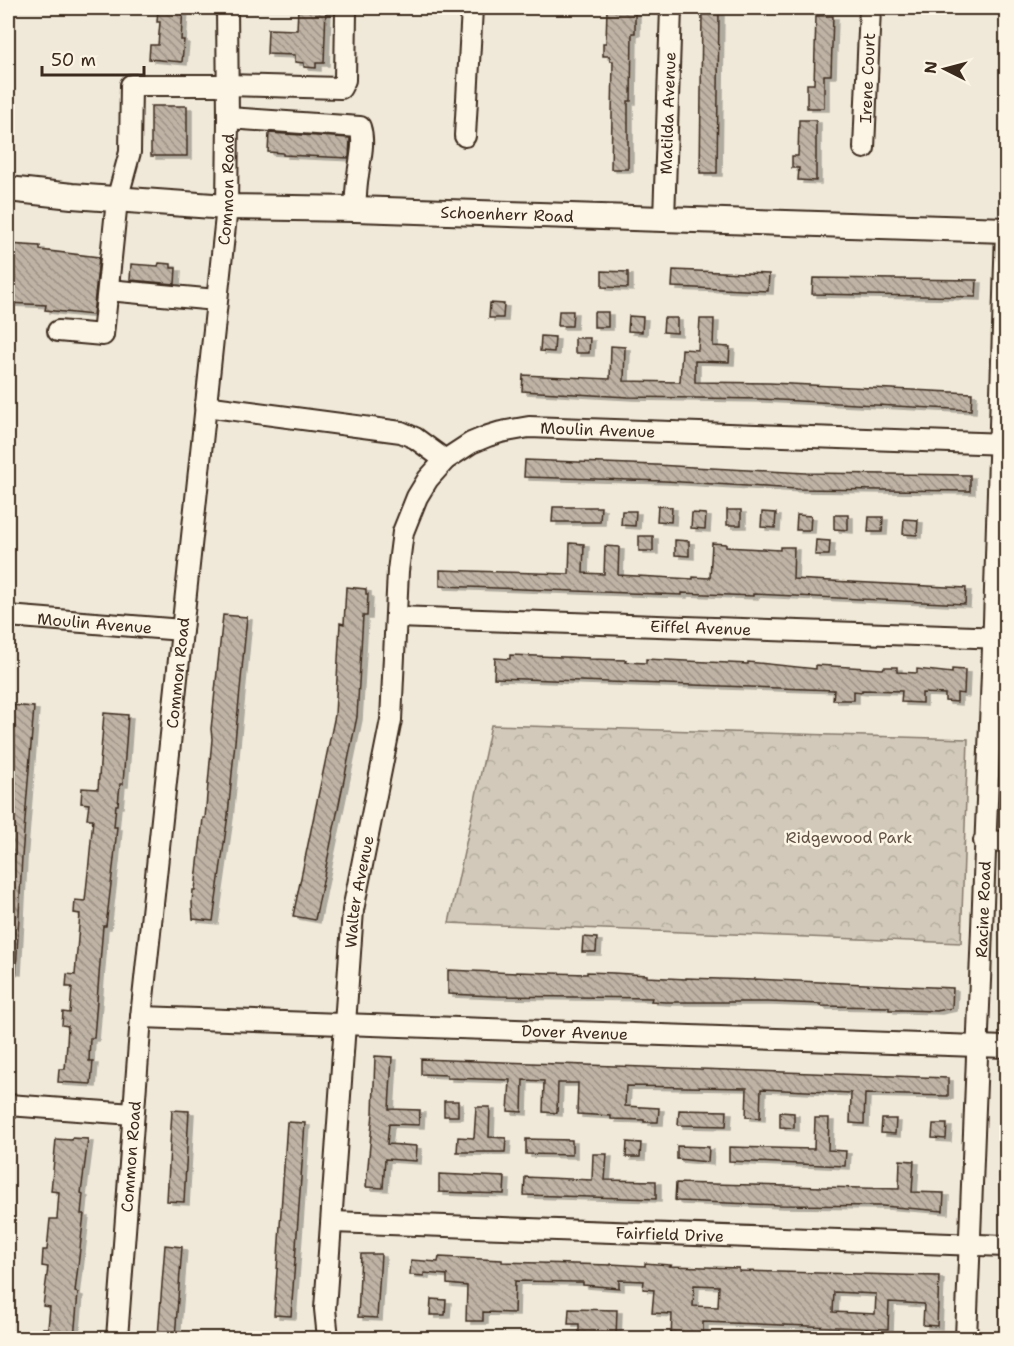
<svg xmlns="http://www.w3.org/2000/svg" width="1014" height="1346" viewBox="0 0 1014 1346" font-family="'Shantell Sans',sans-serif">
  <style>
    .forest { fill: url(#forest-crowns); stroke: #867a6c; stroke-width: 1.5 }
    .building { fill: url(#building-back-hatch); stroke: #3b2a1e; stroke-width: 1.5; fill-rule: evenodd; filter: url(#shadow) }
    .lines { fill: none; stroke-linecap: round; stroke-linejoin: round }
    .minor-casing { stroke: #3b2a1e; stroke-width: 24 }
    .major-casing { stroke: #3b2a1e; stroke-width: 28 }
    .minor { stroke: #fcf5e5; stroke-width: 20 }
    .major { stroke: #fcf5e5; stroke-width: 24 }
    .labels { text-anchor: middle; dominant-baseline: central; stroke-width: 5; stroke-linejoin: round; paint-order: stroke }
    .street-label { font-size: 16px; fill: #3b2a1e; stroke: #fcf5e5 }
    .park-label { font-size: 16px; fill: #615245; stroke: #fcf5e5 }
  </style>
  <defs>
    <pattern id="forest-crowns" width="20" height="18" patternUnits="userSpaceOnUse" patternTransform="scale(1.5)"><rect width="20" height="18" fill="#d2c9ba"/><path d="M2 6a3 3 0 1 1 6 0M12 15a3 3 0 1 1 6 0" fill="none" stroke="#b5ad9f"/></pattern>
    <pattern id="building-back-hatch" width="6" height="6" patternUnits="userSpaceOnUse" patternTransform="scale(1.5)"><rect width="6" height="6" fill="#beb3a4"/><path d="M-1 5l2 2M0 0l6 6M5-1l2 2" fill="none" stroke="#9c9285"/></pattern>
    <filter id="shadow"><feDropShadow dx="5" dy="3" stdDeviation="0" flood-color="#0004"/></filter>
  </defs>
  <rect width="100%" height="100%" fill="#f0e9d9"/>
  <filter id="ink" filterUnits="userSpaceOnUse"><feTurbulence type="fractalNoise" baseFrequency=".0167" numOctaves="2"/><feDisplacementMap in="SourceGraphic" scale="12" xChannelSelector="R" yChannelSelector="G"/><feConvolveMatrix kernelMatrix="1 2 1 2 8 2 1 2 1" color-interpolation-filters="sRGB"/></filter>
  <g filter="url(#ink)">
    <path class="forest" d="M491 725 968 739 961 943 449 923Z"/>
    <path class="building" d="M158 8H183L181 40H184L182 62 149 59 150 45H158L160 22H157Z
      M298 8H326L324 63H316V68L304 67V63L295 62V55L267 54 268 29 297 30Z
      M607 8H635V33H632L631 101H628V169H611L613 61H610V56H603V43H606Z
      M702 12H719L717 173H700Z
      M816 16H833L831 75H824V108H807V84H814Z
      M151 106H187V156H151Z
      M799 120H816V181L798 180 799 168H792V156H798Z
      M269 133 350 138 349 158 283 155V153L268 152Z
      M8 244 40 246V250L99 257 93 315 45 310 46 305 8 303Z
      M159 263 171 264V268H176L175 284 130 280 131 264 158 266Z
      M673 270 769 274 768 291 672 287Z
      M602 271 628 272V288L602 287Z
      M813 278 977 280 976 297 812 294Z
      M490 303 504 304 503 318H489Z
      M559 311H573L572 326H558Z
      M594 312H608V327H594Z
      M629 316 643 317 642 332 628 331Z
      M664 318H677V333L663 332Z
      M700 319H714L713 346 730 347 729 362 695 361V382L770 383 972 393 971 410 760 399 628 397 522 391 523 375 610 379 611 346 625 347 624 381 680 382 682 349 698 350Z
      M541 336 555 337 554 352 540 351Z
      M575 338H590L589 353H575Z
      M525 460 656 465 806 473 970 475V491L797 489 665 481 524 477Z
      M658 506 672 507 671 522 657 521Z
      M553 507H601L600 522H552Z
      M727 510H741V525H727Z
      M622 511H636L635 526 621 525Z
      M762 512 776 513 775 528 761 527Z
      M692 513 706 514 705 529 691 528Z
      M797 515 811 516 810 530H796Z
      M834 515H848V530L834 529Z
      M869 517H883L882 532H868Z
      M904 519 918 520 917 535 903 534Z
      M639 536H653V551H639Z
      M675 540 689 541V556L675 555Z
      M816 540 830 541 829 555H815Z
      M570 543 584 544 583 573 604 574 605 546 619 547 618 575 693 579V577L710 578 712 543 726 544V547L780 550V547H794L793 579 966 588 965 604 753 594V596L682 593V595L440 586V570L569 574Z
      M346 587 366 589V594H368L367 616H363L357 717 315 920 293 916 335 715 340 623 344 624Z
      M223 615 247 617 228 815 213 921 193 919 192 903 193 890H195L203 818H205L212 739 211 729Z
      M510 655 589 658V659L626 660 625 662 646 663V659L748 664V662L816 669V665L883 669 884 667H897V672L917 673V669L952 673V669L965 670 964 694 957 693V702L945 701V694L922 693V703L901 702 902 691 862 690V692L854 691V700H833L834 690 494 678 495 658 510 659Z
      M10 705 34 707 22 857 16 972 8 971V731Z
      M104 713 128 715 123 784H120L118 805H116L114 827H117L114 859 106 926H103L94 1038H90L89 1061H93L91 1084 58 1082 59 1069H65L67 1044 68 1026 62 1025 63 1012 70 1013 72 987H66L67 974 75 975 78 938 80 914 74 913 75 900 85 901 89 862 93 819H87L89 804 81 803 82 788 98 789Z
      M583 937 597 938 596 952H582Z
      M448 970 516 973V972L587 974V972L613 973 647 975V977L686 979V978L754 980V979L953 988 952 1008 937 1011 903 1010H889V1007L821 1006V1004L767 1002H665L651 1001 652 998 495 996 448 994Z
      M375 1056 392 1057 389 1109 420 1110 419 1125 389 1124 387 1144 417 1146 416 1161 385 1159 383 1188 366 1187 373 1113Z
      M421 1059 948 1078V1096L865 1094 864 1124 850 1123 851 1093 761 1089 760 1118 746 1117 747 1088 626 1086 625 1106 659 1108 658 1122H644V1120L611 1119V1116L577 1114 578 1083H558L557 1113 543 1112 544 1081 523 1080 522 1112 508 1111 510 1080 447 1078V1075L421 1074Z
      M444 1101H458V1116H444Z
      M476 1107H490L489 1137 506 1138 505 1152H457L458 1137 474 1138Z
      M172 1110 189 1111 184 1202 167 1201Z
      M679 1110 727 1111 726 1126 678 1125Z
      M780 1112 794 1113V1128L780 1127Z
      M815 1118H829L828 1150 846 1151 845 1166 729 1161V1147L814 1149Z
      M882 1119H896L895 1134 881 1133Z
      M287 1122 305 1123 291 1316 274 1315Z
      M933 1124H947L946 1139 932 1138Z
      M72 1138 88 1139 81 1193 83 1194 81 1214H84L75 1292 78 1293 74 1338H42L43 1328H48L50 1307 43 1306 48 1267 42 1266 43 1250H47L50 1219H57L59 1192 51 1191 56 1139 72 1140Z
      M526 1139 572 1140V1155L526 1154Z
      M627 1142 641 1143 640 1157H626Z
      M677 1146 709 1147 708 1162 677 1159Z
      M593 1154H607L605 1180 656 1181V1199L524 1195 525 1177 592 1180Z
      M900 1160 914 1161 912 1192 944 1193 943 1211 882 1206 779 1205 677 1201 675 1200 676 1183 899 1189Z
      M439 1174 505 1177 504 1194 439 1192Z
      M165 1245 182 1247 175 1338 158 1336Z
      M361 1254H381L377 1318 358 1317Z
      M439 1257 502 1260V1262L611 1265V1264L645 1266V1263L671 1265 670 1266 739 1268V1271L939 1276 937 1326 923 1325 924 1304 889 1302 888 1329 703 1322V1338H671L672 1314 652 1313 654 1290 643 1289 644 1281 619 1280V1288L583 1285V1282H577L515 1281 514 1313 483 1312V1321H466L467 1286 447 1284V1275L424 1273V1276L410 1275 411 1260 438 1262ZM694 1285 719 1286 718 1307 693 1306ZM834 1292 876 1294 875 1314 833 1312Z
      M431 1299 446 1300 445 1315H430Z
      M569 1309 617 1310 616 1338H579V1324H568Z"/>
    <g class="lines">
      <defs>
        <g id="minor">
          <path d="M228 118 360 127C365 142 360 159 358 175 356 186 356 197 355 209"/>
          <path d="M465 136 472 8"/>
          <path id="s1" d="M864 148 870 8"/>
          <path id="s2" d="M664 219 671 8"/>
          <path d="M108 290 216 300"/>
          <path d="M58 331 103 335 117 200 130 152 131 85H227L341 88 345 80 346 12"/>
          <path d="M205 406 401 432 415 438 445 460"/>
          <path id="s3" d="M8 616 182 630"/>
          <path id="s4" d="M397 617 1004 638"/>
          <path d="M984 841 1006 842"/>
          <path id="s5" d="M141 1017 1006 1047"/>
          <path d="M8 1105 133 1114"/>
          <path id="s6" d="M332 1222 1006 1246"/>
          <path id="s7" d="M117 1338 141 1017 227 207 228 118 227 8"/>
          <path id="s8" d="M328 1338 325 1309 353 910 391 720 398 571 403 532 417 497 428 479 445 460 471 443 488 436 501 432 529 427 1006 444"/>
          <path id="s9" d="M966 1338 994 622 1006 230"/>
        </g>
        <g id="major">
          <path id="s10" d="M8 189 72 196 227 207 355 209 1006 230"/>
        </g>
      </defs>
      <use href="#minor" class="minor-casing"/>
      <use href="#major" class="major-casing"/>
      <use href="#minor" class="minor"/>
      <use href="#major" class="major"/>
    </g>
  </g>
  <g class="labels">
    <g class="street-label">
      <text stroke="none"><textPath href="#s1" startOffset="70">Irene Court</textPath></text>
      <text stroke="none"><textPath href="#s2" startOffset="106">Matilda Avenue</textPath></text>
      <text stroke="none"><textPath href="#s7" startOffset="1154">Common Road</textPath></text>
      <text stroke="none"><textPath href="#s10" startOffset="500">Schoenherr Road</textPath></text>
      <text stroke="none"><textPath href="#s8" startOffset="1056">Moulin Avenue</textPath></text>
      <text stroke="none"><textPath href="#s3" startOffset="87">Moulin Avenue</textPath></text>
      <text stroke="none"><textPath href="#s4" startOffset="304">Eiffel Avenue</textPath></text>
      <text stroke="none"><textPath href="#s7" startOffset="668">Common Road</textPath></text>
      <text stroke="none"><textPath href="#s8" startOffset="448">Walter Avenue</textPath></text>
      <text stroke="none"><textPath href="#s9" startOffset="429">Racine Road</textPath></text>
      <text stroke="none"><textPath href="#s5" startOffset="434">Dover Avenue</textPath></text>
      <text stroke="none"><textPath href="#s7" startOffset="182">Common Road</textPath></text>
      <text stroke="none"><textPath href="#s6" startOffset="338">Fairfield Drive</textPath></text>
    </g>
    <g class="park-label">
      <text x="849" y="837">Ridgewood Park</text>
    </g>
  </g>
  <rect width="1014" height="1346" fill="none" stroke="#fcf5e5" stroke-width="30"/>
  <rect x="15" y="15" width="984" height="1316" fill="none" stroke="#3b2a1e" stroke-width="2" filter="url(#ink)"/>
  <g transform="translate(945 69) rotate(276)" stroke="#fcf5e5" stroke-width="4.5" paint-order="stroke">
  <path d="M0-4.5L10 22L0 15L-10 22Z" fill="#3b2a1e"/>
  <text y="-9" font-size="16" font-weight="bold" text-anchor="middle" fill="#3b2a1e">N</text>
  </g>
  <path d="M42 66v9h102v-9" fill="none" stroke="#3b2a1e" stroke-width="3"/>
  <text x="51" y="66" font-size="18" fill="#3b2a1e" stroke="#fcf5e5" stroke-width="4.5" paint-order="stroke">50 m</text>
</svg>
